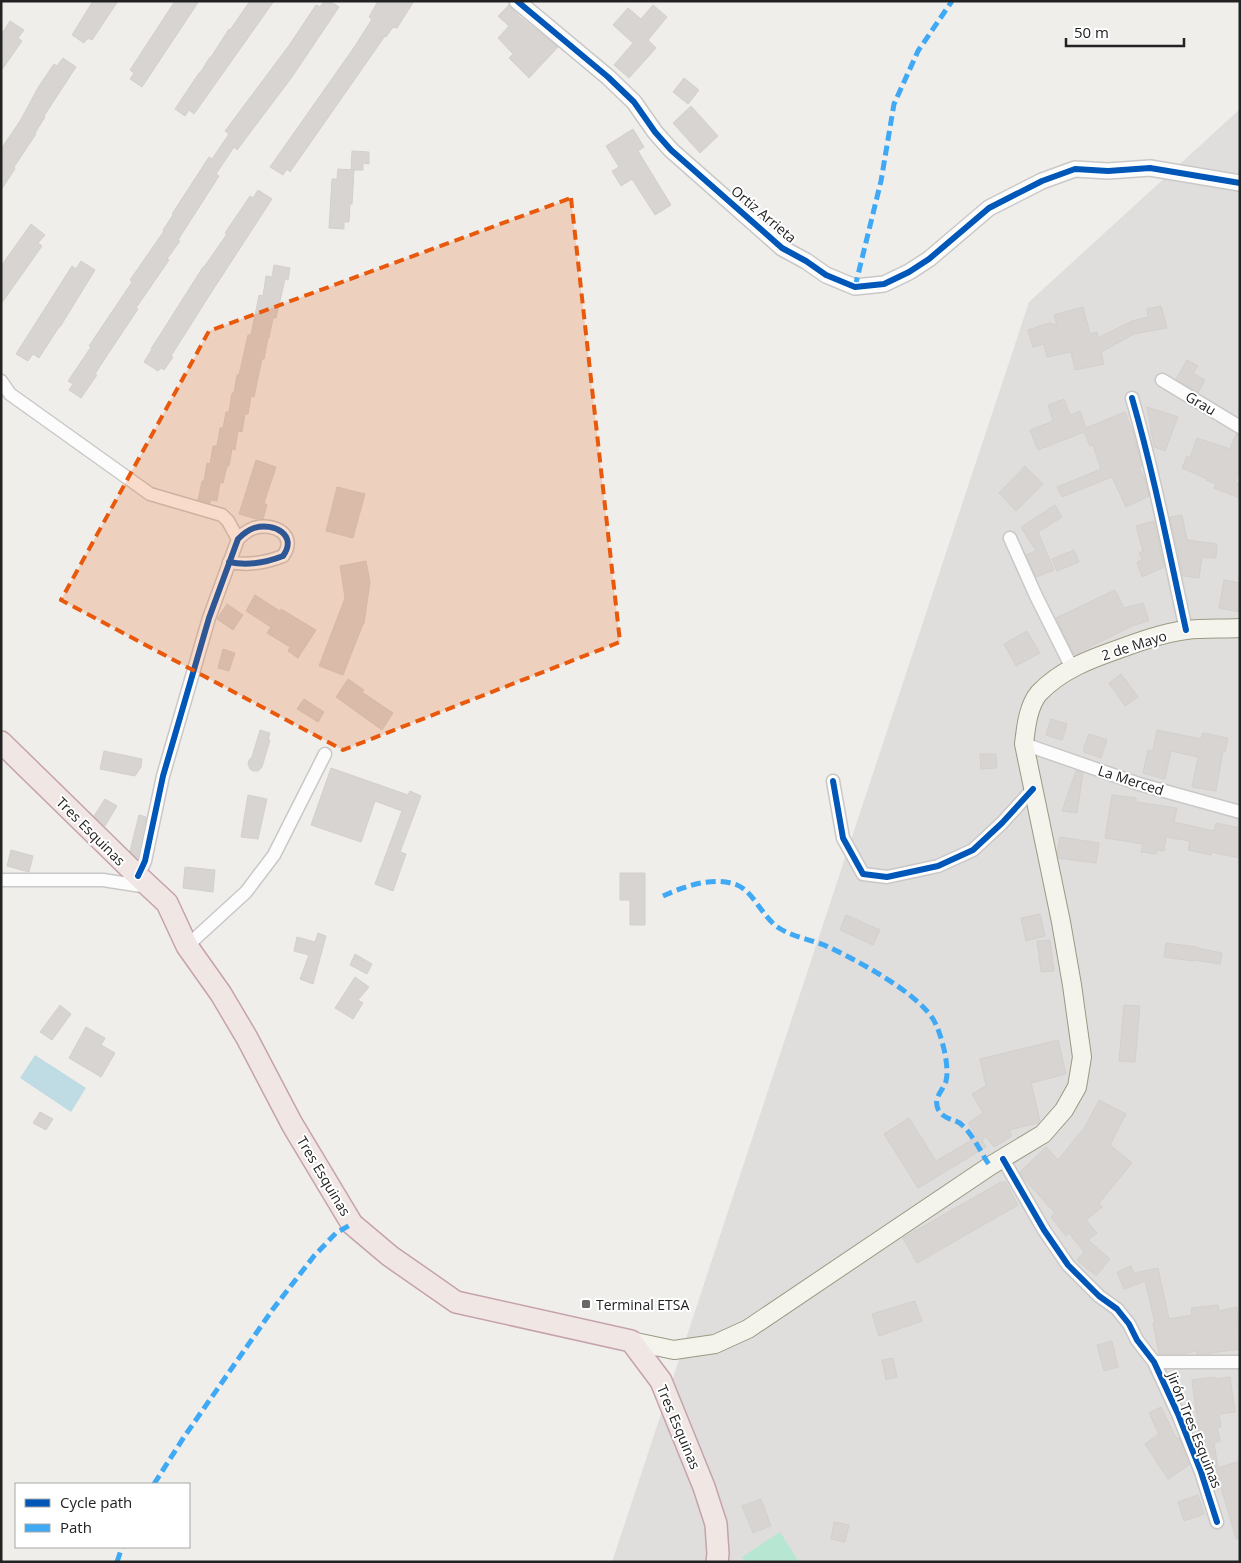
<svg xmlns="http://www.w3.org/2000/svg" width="1241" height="1563" viewBox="0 0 1241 1563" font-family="'Open Sans',sans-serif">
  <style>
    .residential { fill: #dfdedc }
    .pitch { fill: #b7e6d2 }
    .water { fill: #bfdbe3 }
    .building { fill: #d7d4d2; stroke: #d3d0cc }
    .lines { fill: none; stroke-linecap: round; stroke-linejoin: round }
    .minor-casing { stroke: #c9c8c7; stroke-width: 15 }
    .tertiary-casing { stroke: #c9c8c7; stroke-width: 18 }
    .secondary-casing { stroke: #999a82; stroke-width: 20 }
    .trunk-casing { stroke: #c5a2ac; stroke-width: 24 }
    .minor { stroke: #fdfcfc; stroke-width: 12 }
    .tertiary { stroke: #fdfcfc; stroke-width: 15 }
    .secondary { stroke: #f4f4ed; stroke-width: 18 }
    .trunk { stroke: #f0e6e4; stroke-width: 21 }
    .quiet { stroke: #3fa9f5; stroke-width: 5; stroke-dasharray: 10 5; stroke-linecap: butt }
    .cycleway-casing { stroke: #fff; stroke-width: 9 }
    .cycleway { stroke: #0057b8; stroke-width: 6 }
    .marked { fill: #e8590c; fill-opacity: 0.2; stroke: #e8590c; stroke-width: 4; stroke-dasharray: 10 6; stroke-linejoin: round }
    .poi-dot { fill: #6a6968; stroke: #fff; stroke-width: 2 }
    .labels { text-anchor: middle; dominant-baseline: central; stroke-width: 4; stroke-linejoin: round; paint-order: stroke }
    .street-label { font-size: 14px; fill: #222; stroke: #fff }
    .poi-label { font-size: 14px; fill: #222; stroke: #fff; text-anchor: start }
  </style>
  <rect width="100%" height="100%" fill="#f0eeeb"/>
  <path class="residential" d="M1240 109V1562H612L1029 302Z"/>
  <path class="pitch" d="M780 1532 799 1562H746L742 1557Z"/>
  <path class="water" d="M35 1055 86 1088 71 1112 20 1078Z"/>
  <path class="building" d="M93 1H118L92 40 88 38 84 43 72 35Z
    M175 1H199L142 87 130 79 134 73 130 70Z
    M250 1H274L194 114 189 110 185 116 175 109 199 73H200L210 57H211L229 29 230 30Z
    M324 1H330L339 7 292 77 237 150 234 147 216 174 219 176 178 240 180 241 167 259 169 260 136 308 138 309 106 357 95 374 97 375 81 398 69 390 73 384 68 381 91 347 89 346 132 282 130 280 164 231 163 230 173 215 172 214 209 157 212 159 229 134 225 131 290 44 316 5 320 7Z
    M378 1H414L397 28 393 27 386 37 385 36 290 172 287 169 283 175 270 167 355 46 372 19 369 17Z
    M509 5 519 16 558 47 529 78 509 58 513 54 498 38 509 26 498 16Z
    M653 5 667 17 648 40 656 48 629 78 614 65 633 43 613 25 628 8 641 19Z
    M10 21 24 30 18 38 22 41 1 71V35Z
    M63 58 76 67 44 116 45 117 35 133 36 134 14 167 15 169 1 190V149L20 121 39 86 54 64 57 66Z
    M684 78 699 90 688 104 673 92Z
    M691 106 718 136 700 153 673 123Z
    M633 129 644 147 638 151 671 205 655 215 632 179 621 186 612 171 619 167 606 146Z
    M352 151 369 152V164L363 163V170H351Z
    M338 169 354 170 352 204H350L349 222H344V229L329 228 332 179H337Z
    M258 190 272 199 207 299 171 356 173 357 164 370 161 368 158 371 144 362 152 349H151L203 267H204L227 234 225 233 250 196 253 198Z
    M31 224 45 235 38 243 42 246 1 304V266Z
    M81 261 95 270 60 327H59L39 358 33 354 28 361 16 354 72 266 76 269Z
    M274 265 290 268 288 280 285 279 276 318H273L269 338H268L264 359H262L254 397 251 396 248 414H245L242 432 238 431 235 450 232 449 229 466H227L223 483H220L217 501 211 500 210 503 198 500 202 481H204L207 463 210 464 213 446H217L220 428H223L226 412H229L232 393H234L237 375H239L248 335H251L259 295 263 296 266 276 272 277Z
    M1161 306 1167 328 1134 334 1101 352 1104 364 1075 370 1071 352 1047 357 1044 344 1033 347 1028 330 1049 323 1057 325 1054 315 1083 307 1090 334 1097 332 1098 338 1132 321 1148 317 1147 309Z
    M1187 360 1198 366 1193 373 1205 380 1198 393 1176 379Z
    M1064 399 1070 415 1080 411 1086 428 1125 412 1133 433 1142 466 1139 467 1145 479 1149 496 1126 507 1112 477 1062 497 1057 487 1101 469 1093 445 1090 446 1084 432 1038 450 1030 430 1053 421 1048 405Z
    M1147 407 1178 417 1165 451 1154 447Z
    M1236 434 1240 435V472L1235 482 1240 484V498L1214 488 1216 484 1206 480 1207 479 1182 468 1187 456 1190 458 1197 438 1230 449Z
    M256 460 276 467 264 503 267 505 263 519H256L239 514Z
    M1025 466 1043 484 1016 511 999 493Z
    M337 487 365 494 353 538 326 531Z
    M1055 505 1062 517 1038 532 1054 570 1036 577 1026 555 1036 551 1021 527Z
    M1182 515 1187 540 1217 544 1216 558 1202 557 1199 578 1183 576 1170 517Z
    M1154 521 1164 567 1142 577 1137 562 1142 560 1139 553 1143 551 1136 526Z
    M1074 550 1079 562 1057 571 1052 559Z
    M366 561 370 582 364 624H363L343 675 319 666 345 598 340 566Z
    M1224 580 1240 583V612L1219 608Z
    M1115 590 1124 608 1143 603 1149 621 1134 625 1074 655 1056 618Z
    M255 595 280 611 281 609 316 630 298 658 288 651 290 647 267 633 271 627 246 611Z
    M227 604 243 615 233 630 217 619Z
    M1027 631 1040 653 1016 666 1004 644Z
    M223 649 235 653 229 671 218 668Z
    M1121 674 1138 697 1125 706 1109 683Z
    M348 679 364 690 362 692 393 713 382 730 336 697Z
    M304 699 324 712 318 722 297 709Z
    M1051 719 1067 724 1062 740 1046 735Z
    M260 730 270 733 268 740H270L262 767 258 771H253L250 769 248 764 249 760 252 757Z
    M1157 730 1201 739 1203 733 1228 738 1225 752 1223 751 1216 791 1192 787 1198 757 1171 751 1165 779 1143 773 1148 750 1153 751Z
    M1089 734 1107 740 1101 758 1084 752V747Z
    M104 751 142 759 141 767 135 776 100 769Z
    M980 754H996L997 768 981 769Z
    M331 768 408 795 410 791 421 796 400 852 406 854 393 891 375 884 402 811 375 801 361 842 311 825Z
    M1076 771 1083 773 1077 813 1062 811Z
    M248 795 267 799 258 839 241 837Z
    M1112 795 1136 798V802L1177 808 1174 822 1214 831 1216 823 1240 828V858L1211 852V855L1188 850 1190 841 1166 837 1164 851 1157 850 1156 854 1141 852 1143 844 1105 838Z
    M105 799 117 806 105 826 94 816Z
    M139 815 146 817 137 858 130 851Z
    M1060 837 1099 843 1096 863 1058 858 1057 852Z
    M11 850 33 856 29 872 7 866Z
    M185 867 215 870 213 892 183 888Z
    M620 873H645V925H630V900H620Z
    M1040 914 1045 936 1026 941 1021 918Z
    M846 915 880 930 873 945 840 930Z
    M318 933 326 936 313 984 300 979 309 955 294 951 297 937 315 942Z
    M1050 940 1054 971 1041 972 1037 941Z
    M1166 943 1197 947V948L1222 953 1220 964 1194 960 1193 961 1164 957Z
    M355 954 372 964 367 974 350 965Z
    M355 977 369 987 358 1000 363 1003 353 1019 335 1008Z
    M60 1005 71 1014 52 1040 40 1032Z
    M1124 1005 1140 1006 1135 1062 1119 1061Z
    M86 1027 105 1038 101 1045 115 1053 101 1077 69 1058Z
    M1058 1040 1066 1074 1031 1083 1040 1121 1038 1123 1009 1130 1012 1136 994 1147 986 1137 982 1140 986 1147 918 1188 884 1134 909 1118 936 1161 977 1137 968 1123 983 1113 972 1094 986 1086 980 1059Z
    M1099 1100 1126 1114 1110 1145 1132 1163 1099 1203 1102 1207 1086 1220 1097 1233 1088 1240 1110 1259 1096 1276 1077 1260 1084 1252 1069 1233 1066 1236 1051 1217 1055 1213 1024 1179 1020 1172 1046 1147 1058 1160 1085 1127Z
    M40 1112 53 1119 46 1130 33 1123Z
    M1001 1182H1006L1018 1205 917 1263 903 1238Z
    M1131 1266 1134 1273 1158 1268 1169 1319 1192 1315 1191 1308 1218 1305 1219 1311 1237 1307 1240 1349 1204 1354H1197L1196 1351 1184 1354H1159L1153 1323H1155L1145 1281 1124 1289 1117 1272Z
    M915 1301 922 1321 879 1336 872 1314Z
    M1112 1341 1118 1367 1104 1371 1097 1345Z
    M893 1358 897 1377 886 1380 882 1360Z
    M1215 1377V1379L1230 1377 1235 1412 1219 1414 1221 1427H1217L1220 1441 1214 1443 1218 1468 1240 1461V1539H1236L1216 1470 1209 1471 1195 1434 1199 1433 1192 1380Z
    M1161 1407 1176 1438H1179L1189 1465 1168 1479 1145 1444 1159 1434 1149 1413Z
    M1198 1495 1204 1514 1184 1521 1178 1502Z
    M761 1499 771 1526 753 1533 742 1506Z
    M834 1522 849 1525 845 1542 831 1539Z"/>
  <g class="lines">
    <defs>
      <path id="minor" d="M1162 380 1240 427
        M1 381 10 394 150 494 222 515 228 521 238 539
        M1132 398C1154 474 1169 552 1186 630
        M1010 538 1036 596 1072 668
        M1024 744 1139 784 1240 812
        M833 781 843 838 863 874 887 877 938 866 973 850 1002 823 1033 789
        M138 876 145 861 163 776 209 618 238 539C243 534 248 530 254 528 274 522 298 535 283 556 265 563 248 566 229 562
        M1 880H103L148 887
        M187 946 246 892 274 855 325 754
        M1003 1159 1044 1230 1068 1265 1099 1296 1117 1309 1129 1324 1137 1340 1154 1362 1178 1414 1201 1472 1217 1522
        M1154 1362H1240"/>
      <path id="tertiary" d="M517 1 608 77 634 102 655 132 671 150 782 248 806 261 826 275 855 287 884 284 909 272 929 259 989 208 1042 181 1075 169 1108 171 1150 168 1240 183"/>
      <path id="secondary" d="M631 1341 674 1350 715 1344 748 1329 990 1166 1043 1134 1064 1110 1077 1087 1082 1057 1072 985 1061 922 1024 744C1026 727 1028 706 1039 693 1061 670 1090 659 1119 649 1141 641 1163 633 1186 630 1204 628 1222 629 1240 628"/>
      <path id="trunk" d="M1 742 138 876 167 903 187 946 221 994 247 1038 292 1124 352 1224 390 1256 456 1302 631 1341 661 1381 704 1487 716 1524 718 1554 717 1562"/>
    </defs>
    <use href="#minor" class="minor-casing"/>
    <use href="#tertiary" class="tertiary-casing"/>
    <use href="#secondary" class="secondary-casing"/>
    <use href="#trunk" class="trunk-casing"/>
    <use href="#minor" class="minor"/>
    <use href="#tertiary" class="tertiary"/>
    <use href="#secondary" class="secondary"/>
    <use href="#trunk" class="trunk"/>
    <path class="quiet" d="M855 287 881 181 894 104 918 51 952 1
      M663 896C685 886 713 876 737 885 753 891 763 918 779 928 793 937 809 939 824 945 855 959 915 991 933 1019 941 1032 950 1066 946 1081 943 1091 933 1097 938 1109 944 1121 955 1118 962 1125 974 1136 981 1153 990 1166
      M154 1484 184 1437 273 1309 314 1256 336 1233 352 1224
      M117 1562 122 1547"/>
    <defs>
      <path id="cycleway" d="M517 1 608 77 634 102 655 132 671 150 782 248 806 261 826 275 855 287 884 284 909 272 929 259 989 208 1042 181 1075 169 1108 171 1150 168 1240 183
        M1132 398C1154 474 1169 552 1186 630
        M833 781 843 838 863 874 887 877 938 866 973 850 1002 823 1033 789
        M138 876 145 861 163 776 209 618 238 539C243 534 248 530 254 528 274 522 298 535 283 556 265 563 248 566 229 562
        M1003 1159 1044 1230 1068 1265 1099 1296 1117 1309 1129 1324 1137 1340 1154 1362 1178 1414 1201 1472 1217 1522"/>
    </defs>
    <use href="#cycleway" class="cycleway-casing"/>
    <use href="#cycleway" class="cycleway"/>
  </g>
  <path class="marked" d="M571 198 620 642 343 750 61 600 209 331Z"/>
  <rect class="poi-dot" x="581" y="1299" width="10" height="10" rx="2.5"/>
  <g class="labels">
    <g class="street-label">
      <text transform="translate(764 214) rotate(40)">Ortiz Arrieta</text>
      <text transform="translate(1201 403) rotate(31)">Grau</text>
      <text transform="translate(1134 645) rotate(-18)">2 de Mayo</text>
      <text transform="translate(1131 780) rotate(18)">La Merced</text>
      <text transform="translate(91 831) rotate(45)">Tres Esquinas</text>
      <text transform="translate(324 1176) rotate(59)">Tres Esquinas</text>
      <text transform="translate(679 1427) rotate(67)">Tres Esquinas</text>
      <text transform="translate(1195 1430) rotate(68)">Jirón Tres Esquinas</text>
    </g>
    <g class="poi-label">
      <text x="596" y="1304">Terminal ETSA</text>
    </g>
  </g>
  <rect width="1241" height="1563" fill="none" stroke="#222222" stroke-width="5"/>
  <rect x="15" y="1483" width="175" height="65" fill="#ffffff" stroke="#a7a7a7"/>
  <rect x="25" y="1499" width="25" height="8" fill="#0057b8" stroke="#a7a7a7"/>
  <text x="60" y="1508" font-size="15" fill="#222222">Cycle path</text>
  <rect x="25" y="1524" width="25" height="8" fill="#3fa9f5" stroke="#a7a7a7"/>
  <text x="60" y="1533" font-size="15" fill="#222222">Path</text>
  <path d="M1066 38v8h118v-8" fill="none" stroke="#222222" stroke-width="2.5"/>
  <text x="1074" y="38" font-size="15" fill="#222222" stroke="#ffffff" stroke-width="4" paint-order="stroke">50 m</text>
</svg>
